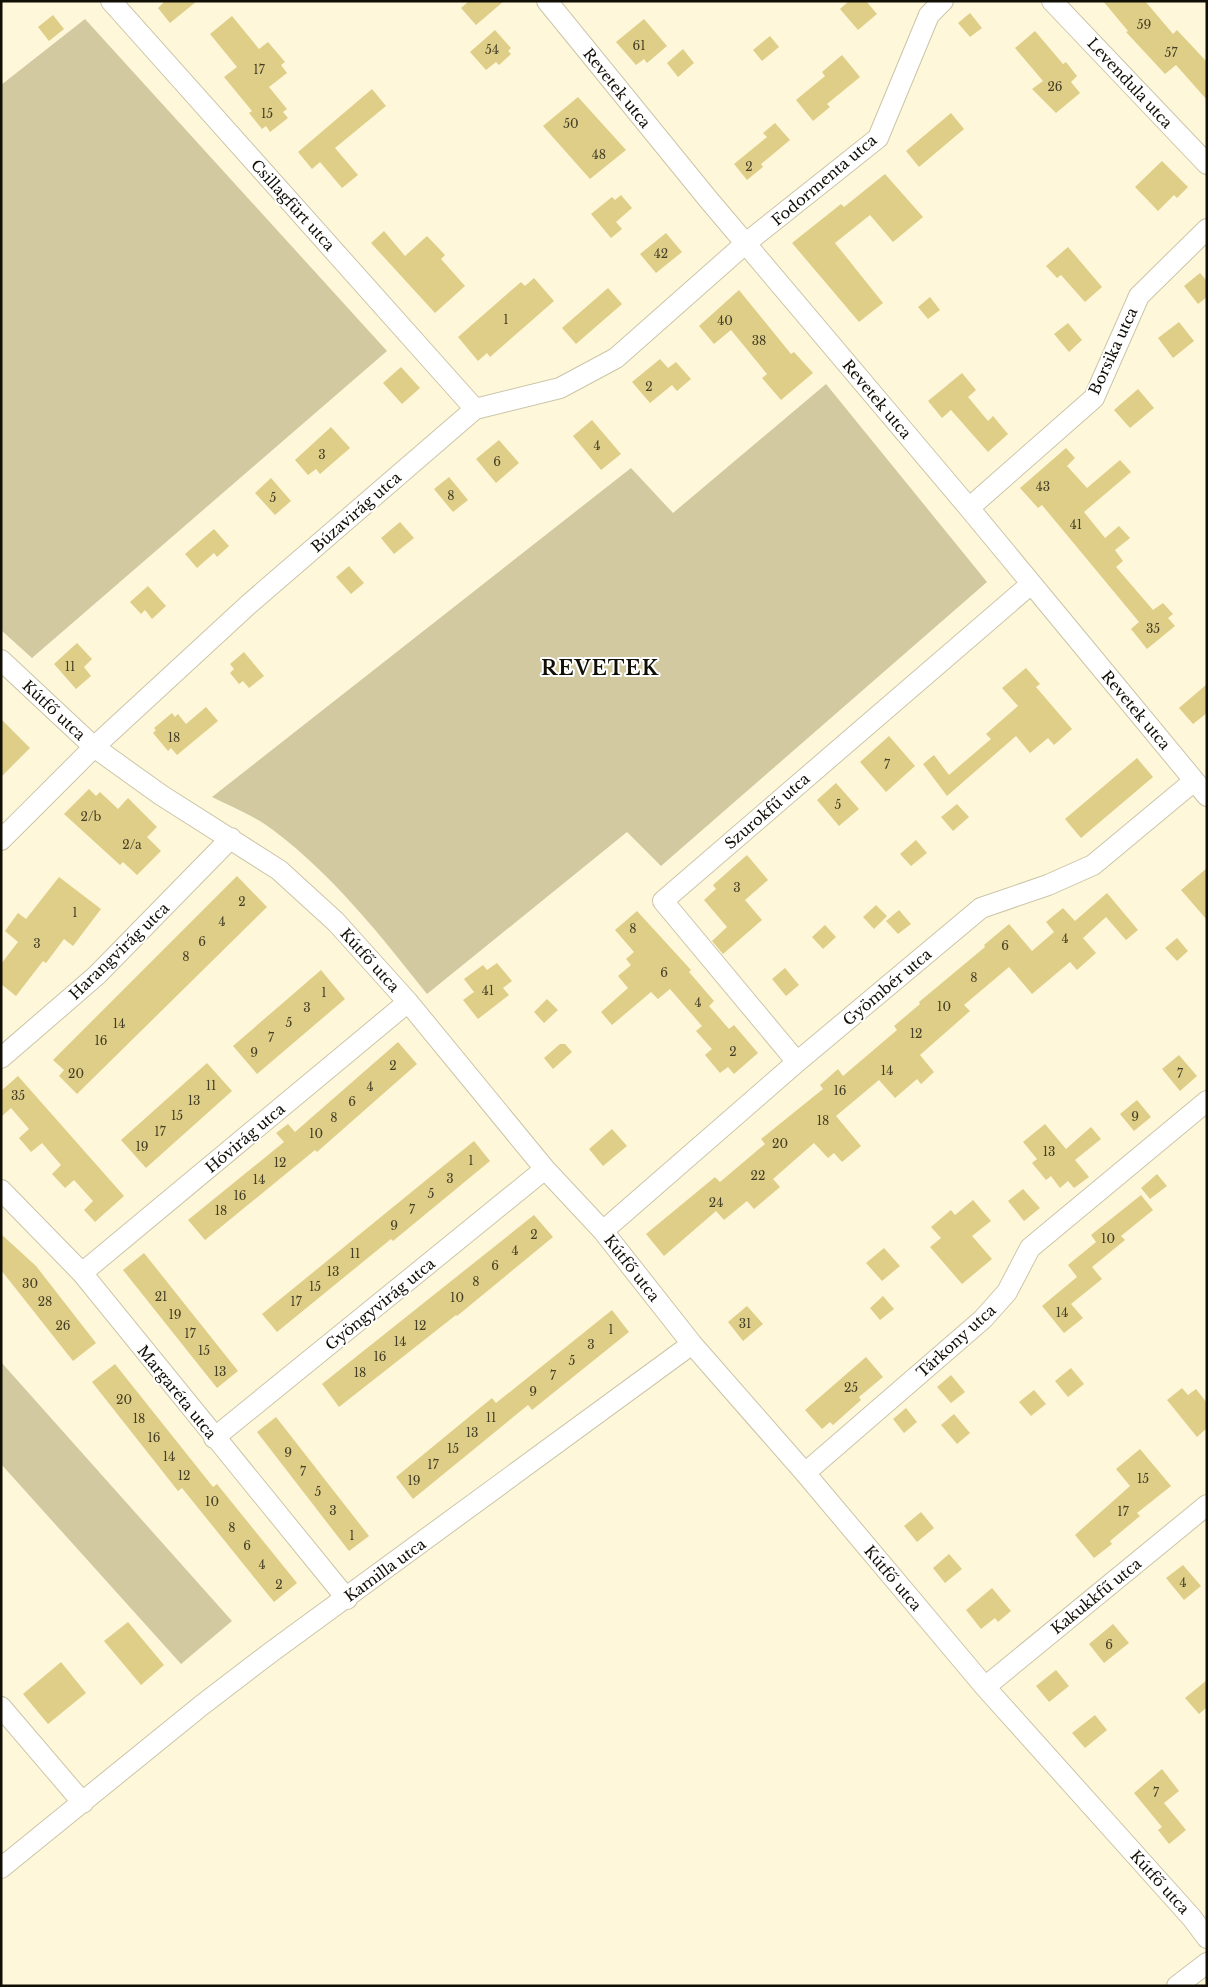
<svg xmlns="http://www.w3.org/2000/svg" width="1208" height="1987" viewBox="0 0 1208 1987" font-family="'Libre Baskerville',serif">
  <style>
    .green { fill: #d3c9a0 }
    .building { fill: #dfce87 }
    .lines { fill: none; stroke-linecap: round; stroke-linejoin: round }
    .street-casing { stroke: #cbc5a8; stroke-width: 22 }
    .street { stroke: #fff; stroke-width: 20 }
    .labels { text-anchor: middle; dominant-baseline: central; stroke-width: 4; stroke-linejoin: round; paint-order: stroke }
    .number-label { font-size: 12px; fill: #443e26 }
    .street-label { font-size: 15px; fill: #100e05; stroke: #fff }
    .district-label { font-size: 20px; font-weight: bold; letter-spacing: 1px; fill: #100e05; stroke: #fff }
  </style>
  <rect width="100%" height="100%" fill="#fef7d9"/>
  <path class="green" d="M85 19 387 351 32 658 1 630V85Z
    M826 384 987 582 661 866 627 832 427 994C380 935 334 876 273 830 255 816 232 807 212 797L631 468 673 513Z
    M1 1362 232 1621 181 1664 1 1464Z"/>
  <path class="building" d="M165 1H197L170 23 158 8Z
    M469 1H504L476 25 461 8Z
    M849 1H866L877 14 858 30 840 9Z
    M1103 1H1145L1173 34 1177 30 1207 62V100L1176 65 1165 74 1126 32 1128 31Z
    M970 13 982 28 970 37 958 23Z
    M53 15 64 29 49 41 38 27Z
    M232 16 259 49 268 42 285 62 281 65 287 73 269 87 287 109 283 112 288 118 270 132 266 126 262 129 249 113 252 111 224 77 237 67 210 34Z
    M644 19 667 46 647 63 644 59 636 65 616 42Z
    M495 30 511 48 508 51 511 54 499 65 496 62 486 70 470 52Z
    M1035 31 1063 64 1066 62 1077 76 1071 82 1080 93 1056 113 1032 89 1043 81 1015 48Z
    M770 36 779 47 762 61 753 50Z
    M683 49 694 63 678 77 667 63Z
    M842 55 860 77 827 104 830 107 813 121 796 100 825 76 822 72Z
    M372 89 386 106 335 148 358 175 342 188 320 162 312 169 298 152Z
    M578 97 626 150 590 179 543 126Z
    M951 113 964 129 919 167 906 151Z
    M775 123 790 140 761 164 763 167 747 180 734 164 767 137 763 133Z
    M1162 161 1188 187 1177 198 1174 195 1158 211 1135 187Z
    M885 174 923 217 893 242 870 215 835 243 883 303 859 322 792 243 841 204 844 207Z
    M621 195 632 208 616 222 622 229 611 238 591 214 612 197 615 200Z
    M384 231 405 256 427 236 445 255 441 259 465 286 435 313 371 243Z
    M666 233 682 252 656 273 640 254Z
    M1068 247 1102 287 1085 302 1061 275 1057 278 1046 266Z
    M1200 273 1207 281V297L1198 304 1184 286Z
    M534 278 554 301 490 357 487 353 478 361 458 337 521 282 525 286Z
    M608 288 622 304 576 344 562 328Z
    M739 290 791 354 794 352 813 373 781 400 762 378 767 374 731 330 714 344 699 326Z
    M930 297 940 310 928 319 918 307Z
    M1179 322 1194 341 1173 358 1158 338Z
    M1068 323 1082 340 1069 352 1054 334Z
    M660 359 668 368 676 362 691 379 677 391 672 385 650 403 632 382Z
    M401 367 420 388 402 404 383 383Z
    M962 373 976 390 968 397 988 421 993 416 1008 434 988 452 951 410 942 418 928 401Z
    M1138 389 1154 408 1130 428 1114 410Z
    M592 420 621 454 601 470 573 436Z
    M331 427 350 448 320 474 316 469 308 475 295 460Z
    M499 440 519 463 496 483 476 459Z
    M1066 448 1075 458 1067 466 1087 488 1120 460 1131 472 1084 512 1105 538 1119 526 1130 538 1115 550 1123 561 1116 567 1153 610 1163 603 1173 614 1168 618 1175 626 1147 649 1131 629 1139 622 1042 505 1038 508 1020 488Z
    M449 477 468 500 453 512 434 489Z
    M271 478 291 501 275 515 255 493Z
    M400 522 414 538 394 554 381 538Z
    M214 529 229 546 217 557 214 553 197 568 185 554Z
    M349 566 364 583 351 594 336 577Z
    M148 586 166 606 152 619 145 610 141 614 130 602Z
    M77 643 92 659 84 667 91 676 76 689 54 664Z
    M244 652 264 676 249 688 243 681 239 684 230 673 234 669 230 664Z
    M1026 668 1040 684 1036 687 1072 729 1054 745 1048 738 1030 753 1016 736 947 796 923 764 934 755 949 775 991 739 986 734 1018 706 1002 688Z
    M1207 684V713L1193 724 1179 708Z
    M206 707 218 721 177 755 171 748 168 751 153 733 156 730 154 728 172 713 175 717 178 714 186 724Z
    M1 719 30 748 1 777Z
    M889 736 915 766 886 792 860 762Z
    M1137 758 1153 777 1081 838 1065 819Z
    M836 783 859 809 839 826 817 800Z
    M89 789 96 796 100 792 118 809 128 798 157 827 147 837 161 851 137 875 123 862 120 865 64 814Z
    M957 804 969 817 953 831 941 817Z
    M916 840 927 853 911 866 900 854Z
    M747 855 768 880 745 900 762 920 723 954 712 941 727 927 704 900 716 889 713 885Z
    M1207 868V920L1181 890Z
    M237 876 267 907 77 1094 59 1076 64 1070 53 1060Z
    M59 877 101 909 73 946 64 939 46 963 43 961 16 996 1 984V964L18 942 5 931 18 913 26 919Z
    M1107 893 1138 930 1126 940 1106 917 1083 938 1096 953 1077 970 1070 962 1032 994 1009 967 964 1005 970 1011 920 1055 934 1072 921 1084 917 1079 895 1098 879 1080 836 1116 861 1146 842 1162 834 1153 828 1158 814 1143 773 1179 780 1187 754 1209 747 1201 724 1220 716 1211 664 1256 646 1234 715 1177 720 1182 765 1144 761 1139 823 1089 820 1085 838 1069 843 1076 897 1030 894 1026 920 1004 919 1002 985 947 984 945 1009 924 1032 951 1054 932 1046 922 1063 908 1075 921Z
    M876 905 887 916 874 929 863 917Z
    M899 910 911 924 898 934 886 921Z
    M637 911 691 970 689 972 714 1001 709 1006 729 1029 734 1025 758 1053 734 1074 728 1067 720 1073 705 1055 712 1049 696 1031 702 1026 670 989 658 999 651 992 612 1025 601 1012 628 988 618 976 631 965 626 959 634 952 615 930Z
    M825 925 836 937 823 949 812 937Z
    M1177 938 1188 951 1177 961 1165 948Z
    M497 963 512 981 503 988 509 995 478 1019 463 1000 474 992 464 979 483 965 487 970Z
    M785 968 799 985 786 996 772 979Z
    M321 970 345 999 257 1074 233 1046Z
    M547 999 558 1010 544 1023 534 1012Z
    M398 1042 417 1064 317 1152 315 1150 205 1240 188 1220 284 1142 276 1133 288 1124 295 1132Z
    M560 1044H565L572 1052 553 1069 544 1058Z
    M1179 1055 1197 1076 1180 1091 1162 1069Z
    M207 1063 232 1091 146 1168 121 1140Z
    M18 1076 124 1196 95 1222 84 1210 93 1201 74 1180 65 1188 52 1174 61 1165 42 1143 31 1152 19 1138 29 1129 11 1108 1 1117V1091Z
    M1137 1100 1151 1117 1134 1131 1120 1114Z
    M1045 1124 1066 1149 1091 1127 1101 1139 1075 1160 1089 1177 1074 1188 1068 1181 1060 1188 1051 1176 1046 1180 1032 1163 1037 1159 1023 1142Z
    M612 1129 627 1146 603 1166 589 1149Z
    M474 1141 490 1161 393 1241 391 1239 277 1332 262 1314Z
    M1157 1174 1167 1186 1150 1199 1141 1188Z
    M1023 1189 1040 1208 1024 1221 1008 1201Z
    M1141 1195 1153 1210 1121 1236 1125 1240 1092 1267 1102 1279 1071 1304 1083 1318 1064 1333 1042 1306 1077 1277 1068 1265 1096 1242 1091 1235Z
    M973 1200 991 1221 972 1236 992 1259 962 1284 930 1247 941 1238 931 1227 951 1210 955 1215Z
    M534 1215 553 1237 457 1316 456 1315 339 1407 322 1384Z
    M1 1234 36 1266 96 1343 73 1361 1 1270Z
    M884 1248 900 1266 882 1281 866 1263Z
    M144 1253 238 1371 217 1388 123 1270Z
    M883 1296 894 1309 880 1320 870 1308Z
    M747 1306 763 1324 743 1341 728 1322Z
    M612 1310 629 1332 532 1410 528 1405 413 1499 396 1477 492 1398 496 1403Z
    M866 1357 883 1377 859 1397 861 1400 833 1425 830 1422 822 1429 805 1410Z
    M115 1364 213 1487 217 1484 297 1583 274 1602 182 1488 178 1491 92 1382Z
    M1071 1368 1084 1384 1068 1397 1055 1381Z
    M951 1375 965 1392 951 1403 937 1387Z
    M1182 1388 1188 1395 1196 1389 1207 1403V1428L1197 1437 1167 1400Z
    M1034 1390 1046 1404 1031 1416 1019 1402Z
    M906 1408 917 1422 904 1433 893 1419Z
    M954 1414 970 1433 957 1444 941 1425Z
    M276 1417 369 1536 349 1551 257 1432Z
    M1140 1449 1171 1486 1137 1513 1140 1516 1110 1541 1112 1544 1094 1558 1075 1535 1130 1486 1116 1469Z
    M921 1512 934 1528 917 1542 904 1526Z
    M949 1554 962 1569 945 1583 933 1568Z
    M1183 1565 1201 1586 1184 1600 1166 1578Z
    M992 1588 1011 1611 998 1622 995 1618 981 1629 966 1610Z
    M128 1622 164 1665 141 1685 104 1641Z
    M1113 1624 1129 1643 1104 1663 1089 1644Z
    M61 1662 86 1693 48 1724 23 1694Z
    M1056 1670 1069 1686 1049 1702 1036 1686Z
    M1207 1680V1707L1199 1714 1185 1698Z
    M1095 1715 1107 1730 1085 1748 1072 1733Z
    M1162 1769 1179 1791 1164 1803 1186 1830 1169 1844 1158 1830 1162 1827 1134 1793Z"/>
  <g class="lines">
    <defs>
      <path id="street" d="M111 1 475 409
        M547 1 708 199 969 508 1207 796
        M1052 1 1207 164
        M969 508 1094 398 1139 296 1207 229
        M1 660 94 747 161 795 279 870 336 922 408 1002 545 1169 603 1231 692 1344 805 1473 985 1687 1192 1918 1207 1938
        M1 840 94 747 248 605 475 409 560 388 616 358 746 243 878 138 929 15 943 1
        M1 1058 97 975 231 838
        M797 1062 663 901 1031 584
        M1 1190 82 1273 347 1599
        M603 1231 797 1062 981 908 1048 885 1093 865 1194 781
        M82 1273 408 1002
        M214 1438 545 1169
        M805 1473 983 1319 1007 1292 1030 1248 1207 1101
        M985 1687 1207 1505
        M1 1707 83 1803
        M1 1868 202 1705 270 1653 692 1344
        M1177 1986 1207 1963"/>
    </defs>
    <use href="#street" class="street-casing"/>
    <use href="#street" class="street"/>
  </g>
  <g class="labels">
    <g class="number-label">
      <text x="1144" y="24">59</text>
      <text x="639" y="45">61</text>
      <text x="492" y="49">54</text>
      <text x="1171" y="52">57</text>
      <text x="259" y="69">17</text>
      <text x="1055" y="86">26</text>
      <text x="267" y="113">15</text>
      <text x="571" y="123">50</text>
      <text x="599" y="154">48</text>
      <text x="749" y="166">2</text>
      <text x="661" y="253">42</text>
      <text x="506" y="319">1</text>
      <text x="725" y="320">40</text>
      <text x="759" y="340">38</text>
      <text x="649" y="386">2</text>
      <text x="597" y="445">4</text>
      <text x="322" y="454">3</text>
      <text x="497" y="461">6</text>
      <text x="1043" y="486">43</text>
      <text x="451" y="495">8</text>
      <text x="273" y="497">5</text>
      <text x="1076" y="524">41</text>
      <text x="1153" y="628">35</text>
      <text x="70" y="666">11</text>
      <text x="174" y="737">18</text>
      <text x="887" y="764">7</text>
      <text x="838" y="804">5</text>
      <text x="91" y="816">2/b</text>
      <text x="132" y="844">2/a</text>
      <text x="737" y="887">3</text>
      <text x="242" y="901">2</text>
      <text x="75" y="912">1</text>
      <text x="222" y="921">4</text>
      <text x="633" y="928">8</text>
      <text x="1065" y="938">4</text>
      <text x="202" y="941">6</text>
      <text x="37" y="943">3</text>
      <text x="1005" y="945">6</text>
      <text x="186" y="956">8</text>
      <text x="664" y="972">6</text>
      <text x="974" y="977">8</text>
      <text x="488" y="990">41</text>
      <text x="324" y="992">1</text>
      <text x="698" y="1002">4</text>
      <text x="944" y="1006">10</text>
      <text x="307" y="1007">3</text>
      <text x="289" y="1022">5</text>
      <text x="119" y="1023">14</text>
      <text x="916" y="1033">12</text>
      <text x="271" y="1037">7</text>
      <text x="101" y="1040">16</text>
      <text x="733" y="1051">2</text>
      <text x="254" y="1052">9</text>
      <text x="393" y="1065">2</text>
      <text x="887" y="1070">14</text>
      <text x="76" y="1073">20</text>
      <text x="1180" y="1073">7</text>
      <text x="211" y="1085">11</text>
      <text x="370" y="1086">4</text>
      <text x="840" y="1090">16</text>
      <text x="18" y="1095">35</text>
      <text x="194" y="1100">13</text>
      <text x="352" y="1101">6</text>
      <text x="177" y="1115">15</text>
      <text x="1135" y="1116">9</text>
      <text x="334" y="1117">8</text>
      <text x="823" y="1120">18</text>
      <text x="160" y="1131">17</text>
      <text x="316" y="1133">10</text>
      <text x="780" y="1143">20</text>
      <text x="142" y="1146">19</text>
      <text x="1049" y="1151">13</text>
      <text x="471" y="1160">1</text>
      <text x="280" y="1162">12</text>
      <text x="758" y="1175">22</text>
      <text x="450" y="1178">3</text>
      <text x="259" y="1179">14</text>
      <text x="431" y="1193">5</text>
      <text x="240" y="1195">16</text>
      <text x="716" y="1202">24</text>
      <text x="412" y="1209">7</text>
      <text x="221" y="1210">18</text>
      <text x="394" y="1225">9</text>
      <text x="534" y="1234">2</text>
      <text x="1108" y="1238">10</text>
      <text x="515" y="1250">4</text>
      <text x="355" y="1253">11</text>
      <text x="495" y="1265">6</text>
      <text x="333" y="1271">13</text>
      <text x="476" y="1281">8</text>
      <text x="30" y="1283">30</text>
      <text x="315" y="1286">15</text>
      <text x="161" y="1296">21</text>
      <text x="457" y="1297">10</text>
      <text x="45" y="1301">28</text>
      <text x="296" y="1301">17</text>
      <text x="1062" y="1312">14</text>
      <text x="175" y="1314">19</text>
      <text x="745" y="1323">31</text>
      <text x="63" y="1325">26</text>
      <text x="420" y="1325">12</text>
      <text x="611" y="1329">1</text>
      <text x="190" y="1333">17</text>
      <text x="400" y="1341">14</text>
      <text x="591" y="1344">3</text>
      <text x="204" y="1350">15</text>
      <text x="380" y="1356">16</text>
      <text x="572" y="1360">5</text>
      <text x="220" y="1371">13</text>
      <text x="360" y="1372">18</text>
      <text x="553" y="1375">7</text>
      <text x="851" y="1387">25</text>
      <text x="533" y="1391">9</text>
      <text x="124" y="1399">20</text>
      <text x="491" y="1417">11</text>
      <text x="139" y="1418">18</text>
      <text x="472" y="1432">13</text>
      <text x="154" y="1437">16</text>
      <text x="453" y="1448">15</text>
      <text x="288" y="1452">9</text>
      <text x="169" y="1456">14</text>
      <text x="433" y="1464">17</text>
      <text x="303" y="1471">7</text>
      <text x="184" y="1475">12</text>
      <text x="1143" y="1478">15</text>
      <text x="414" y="1480">19</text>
      <text x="318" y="1491">5</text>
      <text x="212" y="1501">10</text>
      <text x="333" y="1510">3</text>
      <text x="1123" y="1511">17</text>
      <text x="232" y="1527">8</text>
      <text x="352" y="1535">1</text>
      <text x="247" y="1545">6</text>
      <text x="262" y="1564">4</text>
      <text x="1183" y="1582">4</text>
      <text x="279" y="1584">2</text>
      <text x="1109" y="1644">6</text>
      <text x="1156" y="1792">7</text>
    </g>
    <g class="street-label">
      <text transform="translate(1130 83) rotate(47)">Levendula utca</text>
      <text transform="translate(617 88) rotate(51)">Revetek utca</text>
      <text transform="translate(824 180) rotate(-40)">Fodormenta utca</text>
      <text transform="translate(293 205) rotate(48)">Csillagfürt utca</text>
      <text transform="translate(1113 351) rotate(-65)">Borsika utca</text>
      <text transform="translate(877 399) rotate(50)">Revetek utca</text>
      <text transform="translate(356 512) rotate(-41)">Búzavirág utca</text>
      <text transform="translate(54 710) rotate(43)">Kútfő utca</text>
      <text transform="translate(1136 710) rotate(50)">Revetek utca</text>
      <text transform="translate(767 811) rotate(-41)">Szurokfű utca</text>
      <text transform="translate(119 951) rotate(-44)">Harangvirág utca</text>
      <text transform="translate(370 960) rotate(48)">Kútfő utca</text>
      <text transform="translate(887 987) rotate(-40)">Gyömbér utca</text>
      <text transform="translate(245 1138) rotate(-40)">Hóvirág utca</text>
      <text transform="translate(632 1268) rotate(52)">Kútfő utca</text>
      <text transform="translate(380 1304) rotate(-39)">Gyöngyvirág utca</text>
      <text transform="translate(956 1341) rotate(-42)">Tárkony utca</text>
      <text transform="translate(177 1392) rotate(51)">Margaréta utca</text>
      <text transform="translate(385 1570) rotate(-36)">Kamilla utca</text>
      <text transform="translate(893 1578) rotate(50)">Kútfő utca</text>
      <text transform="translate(1096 1596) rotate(-39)">Kakukkfű utca</text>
      <text transform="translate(1160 1882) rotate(48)">Kútfő utca</text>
    </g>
    <g class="district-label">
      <text x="600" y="668">REVETEK</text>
    </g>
  </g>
  <rect width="1208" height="1987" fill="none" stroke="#100e05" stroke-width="5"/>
</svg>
